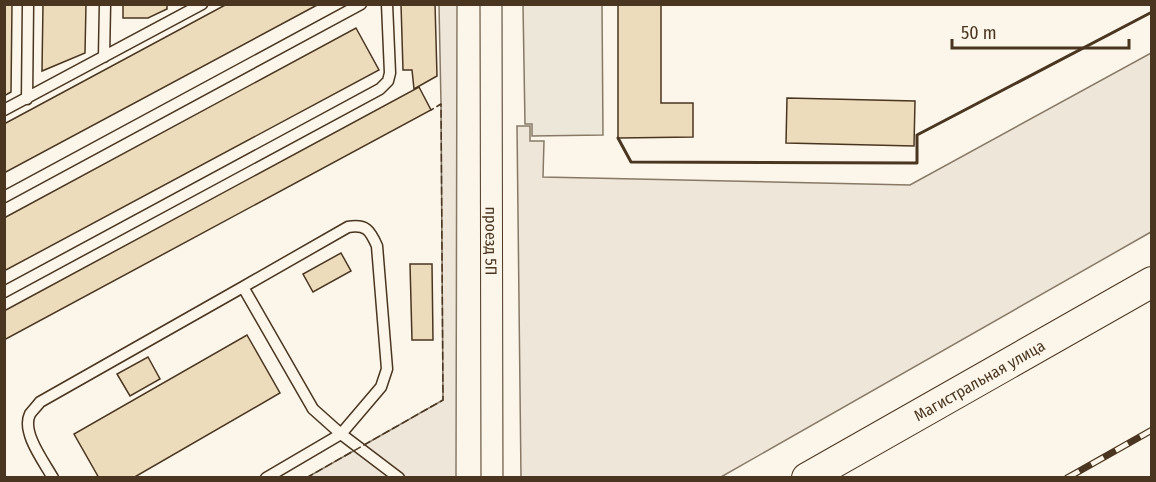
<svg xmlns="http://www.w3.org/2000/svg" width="1156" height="482" viewBox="0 0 1156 482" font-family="'Fira Sans Condensed',sans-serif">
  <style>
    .green { fill: #ede6d9; stroke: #887966; stroke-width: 1.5 }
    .parking { fill: #ede7d9; stroke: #887966; stroke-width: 1.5 }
    .building { fill: #ecdcbc; stroke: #4a3520; stroke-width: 1.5 }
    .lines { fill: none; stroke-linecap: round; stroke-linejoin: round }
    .lane-casing { stroke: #4a3520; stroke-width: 13 }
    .street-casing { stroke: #4a3520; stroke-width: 23 }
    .secondary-casing { stroke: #4a3520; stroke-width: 32 }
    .lane { stroke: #fbf6e9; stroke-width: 10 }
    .street { stroke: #fbf6e9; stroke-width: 21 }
    .secondary { stroke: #fbf6e9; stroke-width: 30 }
    .rail-casing { stroke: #4a3520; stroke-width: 7 }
    .rail { stroke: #fbf6e9; stroke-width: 4.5; stroke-dasharray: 14; stroke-linecap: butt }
    .fence { stroke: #4a3520; stroke-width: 1.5; stroke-dasharray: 8 3; stroke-linecap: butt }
    .wall { stroke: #4a3520; stroke-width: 3 }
    .labels { text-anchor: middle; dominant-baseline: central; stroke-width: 4.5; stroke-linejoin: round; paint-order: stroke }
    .street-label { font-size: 16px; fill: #4a3520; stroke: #fbf6e9 }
  </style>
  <rect width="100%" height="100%" fill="#fbf6e9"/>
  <path class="green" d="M439 5H457L456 477 306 478 443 400 441 104Z
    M1151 53V232L721 477H521L517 126H530V141H544L543 177 910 185Z"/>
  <path class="parking" d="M523 5H602L603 135 532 136V124H525Z"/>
  <path class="building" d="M4 4H12L11 92 4 96Z
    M43 4H86L85 53 42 71Z
    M123 4H167V9L148 18H123Z
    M227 4H319L4 173V124Z
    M401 4H435L437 76 414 89 412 70H403Z
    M618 4H661V103H693V137L618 138Z
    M356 28 379 70 4 271V218Z
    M419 87 431 110 4 340V311Z
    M787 98 915 101 914 146 786 143Z
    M341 253 351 271 313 292 303 274Z
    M410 264H432L433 340H412Z
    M247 335 280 393 133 478H99L74 434Z
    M148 357 160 379 130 396 117 374Z"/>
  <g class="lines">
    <defs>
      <path id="lane" d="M104 57 105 4
        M27 99 28 4
        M4 110 202 4
        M4 197 361 4
        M243 287 348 227C366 224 370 230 377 246L387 369 381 387 341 434 266 478
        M4 292 380 89 388 81 390 73 387 4
        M53 478C44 462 21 432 30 414 33 410 37 406 40 402L243 287 313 409 341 434 399 478"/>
      <g id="street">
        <path id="s1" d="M491 4 492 478"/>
      </g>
      <g id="secondary">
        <path id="s2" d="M807 478 1152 282"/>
      </g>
    </defs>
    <use href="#lane" class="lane-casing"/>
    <use href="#street" class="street-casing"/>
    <use href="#secondary" class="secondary-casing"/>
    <use href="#lane" class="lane"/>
    <use href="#street" class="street"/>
    <use href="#secondary" class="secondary"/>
    <defs>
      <path id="rail" d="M1067 478 1152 430"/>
    </defs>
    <use href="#rail" class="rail-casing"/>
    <use href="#rail" class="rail"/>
    <path class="fence" d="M306 478 443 400 441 104 431 110"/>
    <path class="wall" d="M618 138 631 162 917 163V135L1152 12"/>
  </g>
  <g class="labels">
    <g class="street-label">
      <text stroke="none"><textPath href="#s1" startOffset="237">проезд 5П</textPath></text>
      <text stroke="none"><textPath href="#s2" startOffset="198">Магистральная улица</textPath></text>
    </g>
  </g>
  <rect width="1156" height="482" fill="none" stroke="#4a3520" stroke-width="12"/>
  <path d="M952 39v9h177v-9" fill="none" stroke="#4a3520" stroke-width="3"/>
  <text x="961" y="39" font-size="18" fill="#4a3520" stroke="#fbf6e9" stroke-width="4.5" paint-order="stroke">50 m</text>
</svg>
